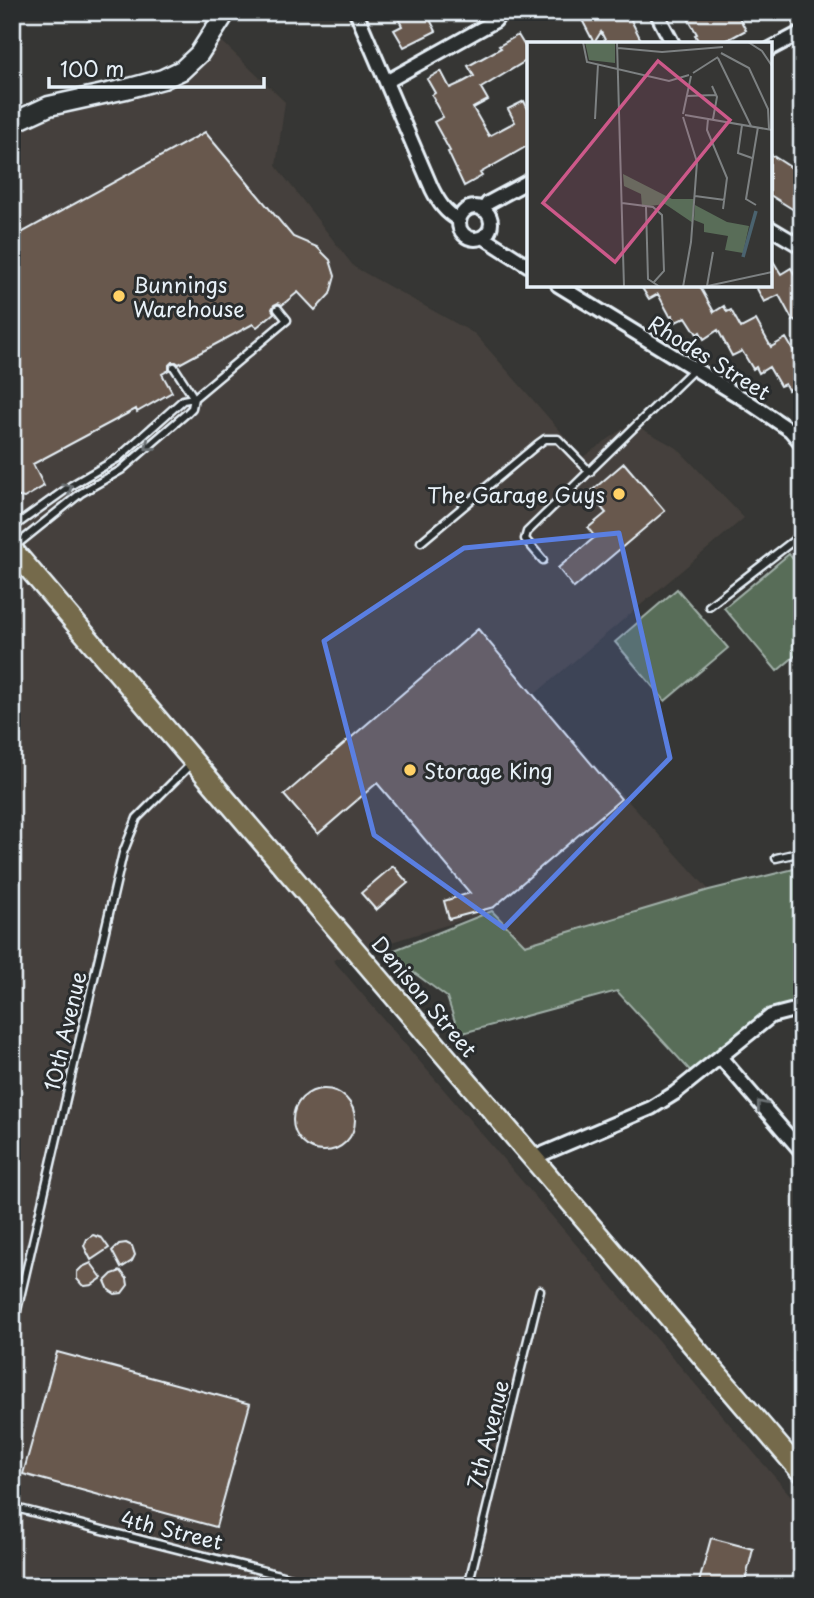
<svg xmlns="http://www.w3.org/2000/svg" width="814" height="1598" viewBox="0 0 814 1598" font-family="'Playpen Sans',sans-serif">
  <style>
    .built { fill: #45403c }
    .green { fill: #596d58; stroke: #a0afa8; stroke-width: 2 }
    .building { fill: #67594e; stroke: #e8f1f8; stroke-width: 2 }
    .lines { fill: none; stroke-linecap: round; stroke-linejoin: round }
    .lane-casing { stroke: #e8f1f8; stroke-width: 11 }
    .street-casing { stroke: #e8f1f8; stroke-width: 18 }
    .secondary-casing { stroke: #e8f1f8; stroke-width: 23 }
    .primary-casing { stroke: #e8f1f8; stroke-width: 24 }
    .lane { stroke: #2a2d2e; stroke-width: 6 }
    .street { stroke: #2a2d2e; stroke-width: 12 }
    .secondary { stroke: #2a2d2e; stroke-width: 18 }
    .primary { stroke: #746b4b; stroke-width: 19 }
    .oneway { stroke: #6c7275 }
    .marked { fill: #5a7fe2; fill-opacity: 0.2; stroke: #5a7fe2; stroke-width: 5; stroke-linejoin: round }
    .poi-dot { fill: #ffd166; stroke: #2a2d2e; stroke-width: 2.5 }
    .labels { text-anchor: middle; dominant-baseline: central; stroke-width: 6; stroke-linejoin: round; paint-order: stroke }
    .poi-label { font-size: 21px; fill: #e8f1f8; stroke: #2a2d2e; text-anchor: start }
    .street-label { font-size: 21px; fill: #e8f1f8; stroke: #2a2d2e }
    .inset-river { fill: none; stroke: #4b636f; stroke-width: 3.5 }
    .inset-road { fill: none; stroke: #7d8182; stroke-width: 2 }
    .view { fill: #cd598a; fill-opacity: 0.15; stroke: #cd598a; stroke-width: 3.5 }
    .inset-edge { fill: none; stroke: #e8f1f8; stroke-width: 3.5 }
  </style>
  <rect width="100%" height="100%" fill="#363634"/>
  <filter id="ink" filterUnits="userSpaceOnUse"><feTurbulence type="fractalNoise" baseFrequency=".0143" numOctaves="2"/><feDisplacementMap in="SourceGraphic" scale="14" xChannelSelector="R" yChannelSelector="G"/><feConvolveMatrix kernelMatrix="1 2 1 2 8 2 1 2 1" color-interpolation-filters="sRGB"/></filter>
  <g filter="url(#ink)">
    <path class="built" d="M213 33 285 102 276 166 354 267 475 334 583 457 631 423 677 448 744 518 535 694 597 767 709 890 525 945 492 911 333 960 802 1509V1586H12V123L163 79Z"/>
    <path class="green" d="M789 554 802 570V650L777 671 724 608Z
      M677 589 728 648 665 701 615 642Z
      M802 867V1008L770 1016 696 1077 617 991 459 1034 447 997 387 953 492 911 525 945 709 890Z"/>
    <path class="building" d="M395 12H426L436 31 404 47 394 30 402 26Z
      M578 12H627L643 44H607L601 32 594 43Z
      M684 12H736L746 30 720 44H700L695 35 697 34Z
      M518 35 529 53V59L481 88 488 100 473 108 489 136 515 122 508 109 524 101 529 111V145L480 173 482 176 464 186 448 152 450 151 434 122 443 117 434 101 435 100 432 95 435 93 427 79 441 71 450 88 463 82 474 76 468 66 501 48 499 46Z
      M205 132 293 237 317 247 330 260 335 276 330 294 315 310 298 292 282 305 278 303 274 305 272 309 274 313 257 327 253 324 179 364 176 362H172L169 365V370L162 374 172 392 137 412 136 409 33 464 44 486 24 498 16 496 12 491V238Z
      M770 154 792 168 793 166 802 171V215L770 195Z
      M770 256 781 274 791 268 795 275 802 271V317L793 321 779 295 764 302 755 285H770Z
      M640 285H699L714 312 724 306 727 312 731 310 741 328 756 320 771 347 786 338 802 365V382L788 390 785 384 780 386 769 367 759 373 756 367 753 369 742 351 732 356 718 330 704 339 700 332 697 334 686 317 676 322 672 315 670 316 658 294 649 299Z
      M624 463 665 511 574 588 558 568 595 537 588 528 606 513 589 493Z
      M478 629 621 799 494 907 449 919 444 901 470 893 377 783 318 834 284 795Z
      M393 866 408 883 376 910 361 893Z
      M293 1120a31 31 0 1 1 62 0a31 31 0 1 1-62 0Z
      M93 1235 102 1238 109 1248 91 1260 84 1246 87 1239Z
      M126 1243 132 1246 135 1255 132 1261 121 1268 112 1251 119 1244Z
      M91 1263 102 1278 92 1285 85 1286 82 1285 77 1279V1272L82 1267Z
      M121 1271 127 1279 128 1285 122 1293 115 1294 109 1290 105 1281 112 1274Z
      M57 1352 250 1404 216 1527 23 1474Z
      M711 1538 753 1549 744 1586H698Z"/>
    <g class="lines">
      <defs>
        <path id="lane" d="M12 528 72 485 118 458 183 400 194 398 287 320 278 309
          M421 542 538 444 545 439H558L590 472
          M14 547 81 493 121 470 187 413 192 408 194 398 174 367
          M543 560 525 539 527 532 694 369
          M709 606 802 534
          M776 858 802 852
          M12 1332 123 853 137 818 192 763
          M12 1507 323 1586
          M468 1586 540 1290"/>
        <path id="street" d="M356 12 432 189C439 203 445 212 459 220
          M656 12 673 44
          M770 49 802 32
          M386 82 495 21 501 12
          M459 223a16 16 0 1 1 32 0a16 16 0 1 1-32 0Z
          M483 210 488 203 529 181
          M770 228 802 247
          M483 237 529 266
          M558 285 747 401 790 430 802 444
          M720 1057 802 1152
          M533 1158 651 1108 675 1093 771 1016 802 1008"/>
        <path id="secondary" d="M12 123 49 106 126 89 163 79 182 70 199 54 226 12"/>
        <path id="primary" d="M12 549 802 1473"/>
      </defs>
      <use href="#lane" class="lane-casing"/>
      <use href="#street" class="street-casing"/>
      <use href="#secondary" class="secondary-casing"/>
      <use href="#primary" class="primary-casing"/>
      <use href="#lane" class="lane"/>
      <use href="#street" class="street"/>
      <use href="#secondary" class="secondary"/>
      <use href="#primary" class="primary"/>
    </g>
    <defs><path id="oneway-chevron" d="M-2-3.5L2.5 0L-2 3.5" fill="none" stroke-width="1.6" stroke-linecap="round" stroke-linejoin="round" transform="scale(1.75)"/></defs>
    <g class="oneway">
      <use href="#oneway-chevron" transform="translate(149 446) rotate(139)"/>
      <use href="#oneway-chevron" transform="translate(68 488) rotate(-34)"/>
      <use href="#oneway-chevron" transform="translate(761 1105) rotate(-130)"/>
    </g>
  </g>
  <path class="marked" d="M619 533 670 758 504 928 374 835 324 641 464 548Z"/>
  <g class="poi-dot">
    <circle cx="119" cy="296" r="7"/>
    <circle cx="619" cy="494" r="7"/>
    <circle cx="410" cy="770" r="7"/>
  </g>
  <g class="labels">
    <g class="poi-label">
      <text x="133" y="284">Bunnings<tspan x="133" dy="24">Warehouse</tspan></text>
      <text x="605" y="494" text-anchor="end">The Garage Guys</text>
      <text x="424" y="770">Storage King</text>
    </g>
    <g class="street-label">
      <text transform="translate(710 357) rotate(32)">Rhodes Street</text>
      <text transform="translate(425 996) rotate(50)">Denison Street</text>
      <text transform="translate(64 1031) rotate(-77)">10th Avenue</text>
      <text transform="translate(487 1434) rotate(-76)">7th Avenue</text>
      <text transform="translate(172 1529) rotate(14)">4th Street</text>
    </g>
  </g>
  <g transform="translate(527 42)">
    <rect width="245" height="245" fill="#363634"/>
    <path d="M58 0H88V21L62 18ZM96 132 145 157H167L166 181 138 162 115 165 114 152 97 144ZM168 163 200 180 222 184 216 211 198 208 201 194 177 190V182L167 178Z" fill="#596d58"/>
    <path class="inset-river" d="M216 215 229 169"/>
    <path class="inset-road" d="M56 0 60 20 142 39 162 33M90 0 97 245M221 0 235 9 245 24M91 6 135 10 196 5M194 11 222 26 241 67 242 87M191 16 224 84M166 31 191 15M185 44 190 55 186 77M159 54 189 53M156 72 164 34M158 73 245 88M68 77 71 22M181 77 180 88 200 136 196 167M215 83 211 111 225 116M168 154 198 158M95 161 126 165 135 173 137 229 127 240M229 163 219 157 231 85M119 165 121 237 133 245M180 244 186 210M156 245 164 200 170 120 156 75M176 245 245 230V199"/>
    <path class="view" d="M131 19 203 78 88 220 16 161Z"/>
    <rect width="245" height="245" class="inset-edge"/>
  </g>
  <rect width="814" height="1598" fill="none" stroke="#2a2d2e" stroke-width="42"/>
  <rect x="21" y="21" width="772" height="1556" fill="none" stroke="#e8f1f8" stroke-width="2.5" filter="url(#ink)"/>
  <path d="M49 77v10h215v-10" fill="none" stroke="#e8f1f8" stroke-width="3.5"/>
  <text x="60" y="77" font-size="21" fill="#e8f1f8" stroke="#2a2d2e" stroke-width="5" paint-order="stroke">100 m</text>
</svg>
